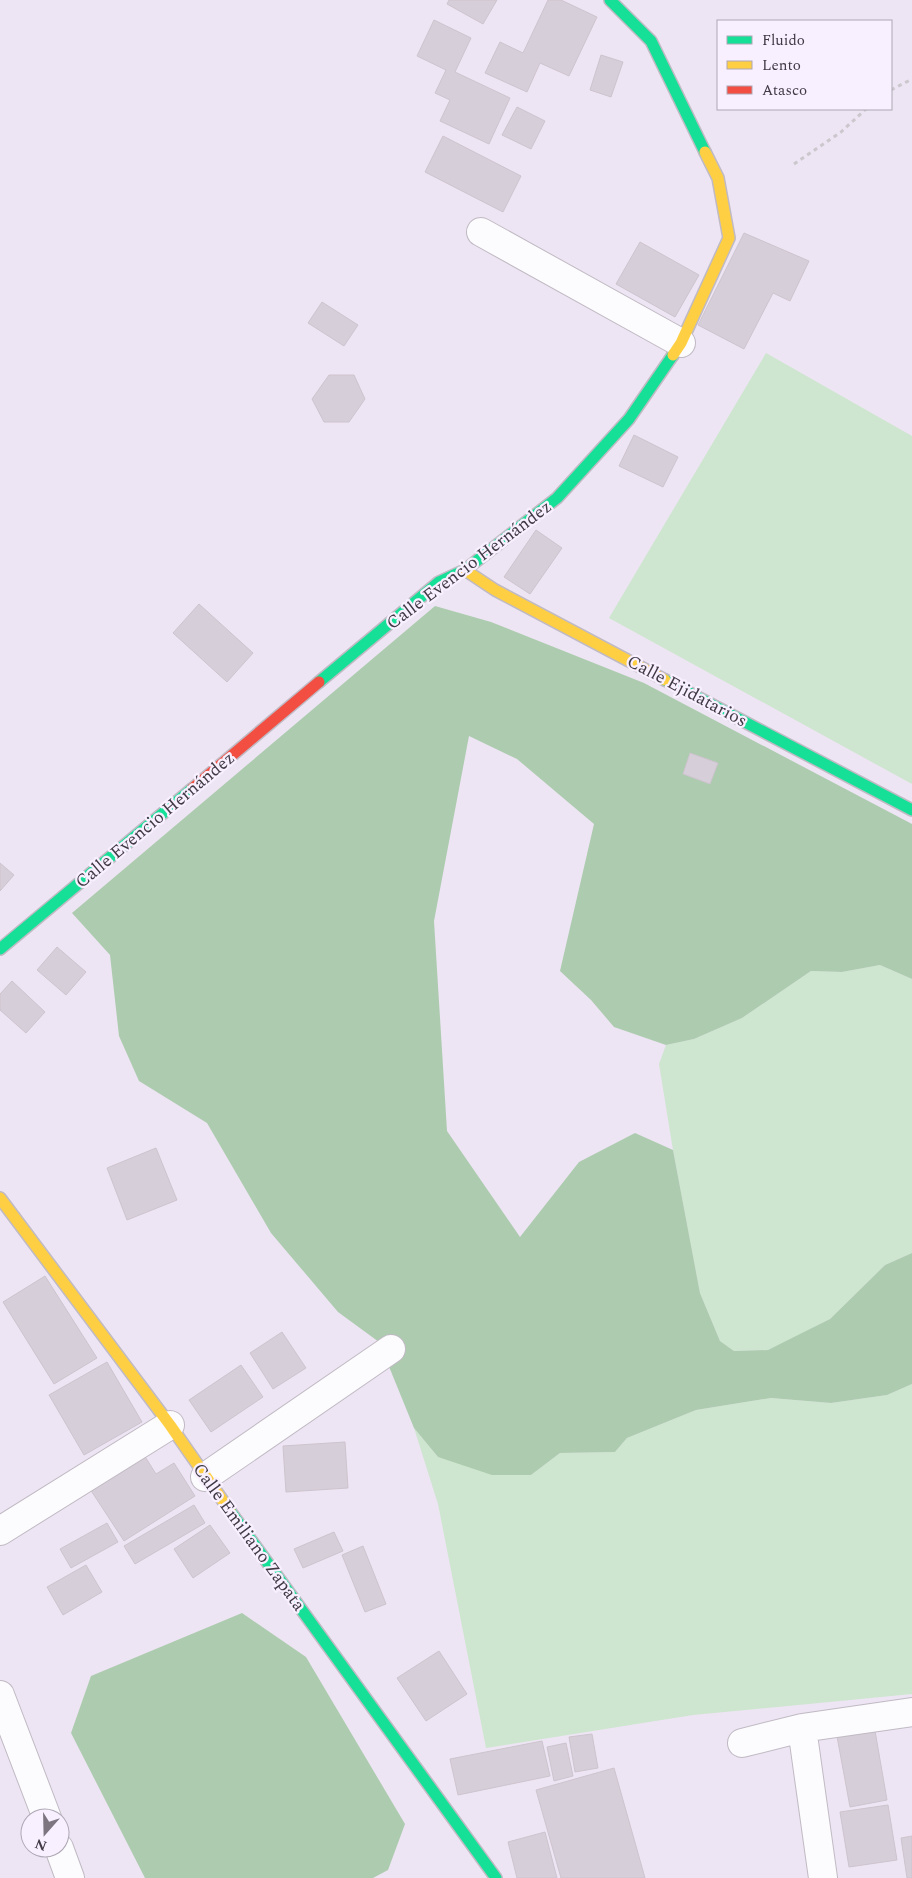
<svg xmlns="http://www.w3.org/2000/svg" width="912" height="1878" viewBox="0 0 912 1878" font-family="Spectral,serif">
  <style>
    .green { fill: #cee6cf }
    .forest { fill: #adcbaf }
    .building { fill: #d6ced8; stroke: #cdc4ce }
    .lines { fill: none; stroke-linecap: round; stroke-linejoin: round }
    .street-casing { stroke: #c0bac4; stroke-width: 30 }
    .fast-casing { stroke: #c0bac4; stroke-width: 14 }
    .slow-casing { stroke: #c0bac4; stroke-width: 14 }
    .jam-casing { stroke: #c0bac4; stroke-width: 14 }
    .path { stroke: #cbc7cd; stroke-width: 3; stroke-dasharray: 4 4; stroke-linecap: butt }
    .street { stroke: #fcfbfd; stroke-width: 28 }
    .fast { stroke: #16e098; stroke-width: 11 }
    .slow { stroke: #ffcf43; stroke-width: 11 }
    .jam { stroke: #f24e42; stroke-width: 11 }
    .labels { text-anchor: middle; dominant-baseline: central; stroke-width: 4.5; stroke-linejoin: round; paint-order: stroke }
    .street-label { font-size: 18px; fill: #403a44; stroke: #f8efff }
  </style>
  <rect width="100%" height="100%" fill="#ede5f3"/>
  <path class="green" d="M766 353 912 436V784L609 618Z
    M880 965 912 979V1253L885 1265 830 1319 784 1343 768 1350 734 1351 720 1341 700 1293 673 1150 659 1064 666 1045 694 1039 742 1018 811 971 842 972Z
    M912 1384V1694L693 1715 486 1748 438 1504 414 1428 438 1457 531 1475 560 1453 615 1452 627 1438 696 1410 771 1398 831 1403 887 1395Z"/>
  <path class="forest" d="M435 606 491 622 644 683 912 824V979L880 965 842 972 811 971 742 1018 694 1039 666 1045 614 1027 591 1000 560 971 594 824 517 759 469 736 434 921 447 1131 520 1237 579 1162 635 1133 673 1150 700 1293 720 1341 734 1351 768 1350 830 1319 885 1265 912 1253V1384L887 1395 831 1403 771 1398 696 1410 627 1438 615 1452 560 1453 531 1475H492L438 1457 414 1428 379 1342 338 1312 271 1233 207 1123 139 1081 119 1036 110 955 72 913Z
    M242 1613 306 1657 405 1824 388 1870 373 1878H145L71 1733 91 1676Z"/>
  <path class="building" d="M449 0H497L483 24 447 4Z
    M548 0H561L597 17 569 76 540 63 527 92 485 73 500 42 523 53Z
    M434 20 471 38 455 72 510 98 489 144 440 121 450 100 435 93 446 70 417 56Z
    M601 55 623 62 611 97 590 90Z
    M517 107 545 121 531 149 502 135Z
    M443 136 521 176 503 212 425 172Z
    M744 233 809 261 790 301 773 293 744 349 698 325Z
    M640 242 699 275 675 317 616 284Z
    M322 302 358 325 344 346 308 323Z
    M329 375H354L365 399 349 422H324L312 399Z
    M634 435 678 457 663 487 619 466Z
    M536 530 562 548 530 594 504 577Z
    M199 604 253 653 227 682 173 633Z
    M690 753 718 763 710 784 683 774Z
    M0 863 14 875 0 891Z
    M57 947 86 972 66 995 37 970Z
    M12 981 45 1012 26 1033 0 1010V994Z
    M156 1148 177 1200 127 1220 107 1168Z
    M45 1276 97 1358 54 1384 3 1302Z
    M282 1332 306 1368 273 1389 250 1353Z
    M107 1362 142 1422 84 1455 49 1395Z
    M241 1365 263 1397 211 1432 189 1400Z
    M345 1442 348 1488 286 1492 283 1446Z
    M144 1455 156 1474 174 1463 195 1496 124 1541 90 1489Z
    M194 1505 205 1523 135 1564 124 1546Z
    M107 1523 118 1542 71 1568 60 1549Z
    M210 1525 230 1553 193 1578 174 1549Z
    M334 1532 343 1551 303 1568 294 1549Z
    M363 1546 386 1604 365 1612 342 1555Z
    M86 1565 102 1592 63 1615 47 1587Z
    M439 1651 467 1694 426 1721 397 1678Z
    M874 1725 887 1800 850 1807 836 1731Z
    M592 1734 598 1768 575 1772 569 1737Z
    M542 1741 550 1776 458 1795 450 1759Z
    M566 1743 573 1776 554 1781 547 1747Z
    M614 1768 645 1878H561L536 1790Z
    M888 1805 897 1860 849 1867 840 1812Z
    M545 1832 557 1878H517L508 1842Z
    M912 1836V1878H907L901 1838Z"/>
  <g class="lines">
    <defs>
      <path id="street" d="M481 232 681 343
        M205 1477 391 1349
        M0 1531 170 1425
        M0 1695 47 1818
        M802 1728 823 1878
        M742 1743 802 1728 912 1712
        M59 1848 70 1878"/>
      <path id="fast" d="M610 0 651 41 705 152
        M665 680 912 810
        M319 682 439 582 465 570 557 498 629 419 673 355
        M0 949 192 789
        M230 1511 496 1878"/>
      <path id="slow" d="M673 355 681 343 729 238 718 178 705 152
        M465 570 495 590 665 680
        M0 1198 170 1425 230 1511"/>
      <path id="jam" d="M192 789 319 682"/>
    </defs>
    <use href="#street" class="street-casing"/>
    <use href="#fast" class="fast-casing"/>
    <use href="#slow" class="slow-casing"/>
    <use href="#jam" class="jam-casing"/>
    <path class="path" d="M891 90 912 79
      M794 164 841 132 866 109"/>
    <use href="#street" class="street"/>
    <use href="#fast" class="fast"/>
    <use href="#slow" class="slow"/>
    <use href="#jam" class="jam"/>
  </g>
  <g class="labels">
    <g class="street-label">
      <text transform="translate(469 565) rotate(-37)">Calle Evencio Hernández</text>
      <text transform="translate(687 691) rotate(28)">Calle Ejidatarios</text>
      <text transform="translate(155 820) rotate(-40)">Calle Evencio Hernández</text>
      <text transform="translate(249 1537) rotate(54)">Calle Emiliano Zapata</text>
    </g>
  </g>
  <rect x="717" y="20" width="175" height="90" fill="#f8efff" stroke="#aea7b4"/>
  <rect x="727" y="36" width="25" height="8" fill="#16e098" stroke="#aea7b4"/>
  <text x="762" y="45" font-size="15" fill="#403a44">Fluido</text>
  <rect x="727" y="61" width="25" height="8" fill="#ffcf43" stroke="#aea7b4"/>
  <text x="762" y="70" font-size="15" fill="#403a44">Lento</text>
  <rect x="727" y="86" width="25" height="8" fill="#f24e42" stroke="#aea7b4"/>
  <text x="762" y="95" font-size="15" fill="#403a44">Atasco</text>
  <g transform="translate(45 1833) rotate(200)"><circle r="24" fill="#f8efff" stroke="#aea7b4"/>
  <path d="M0-4L9 19L0 12L-9 19Z" fill="#7d7681"/>
  <text y="-8" font-size="14" font-weight="bold" text-anchor="middle" fill="#403a44">N</text>
  </g>
</svg>
